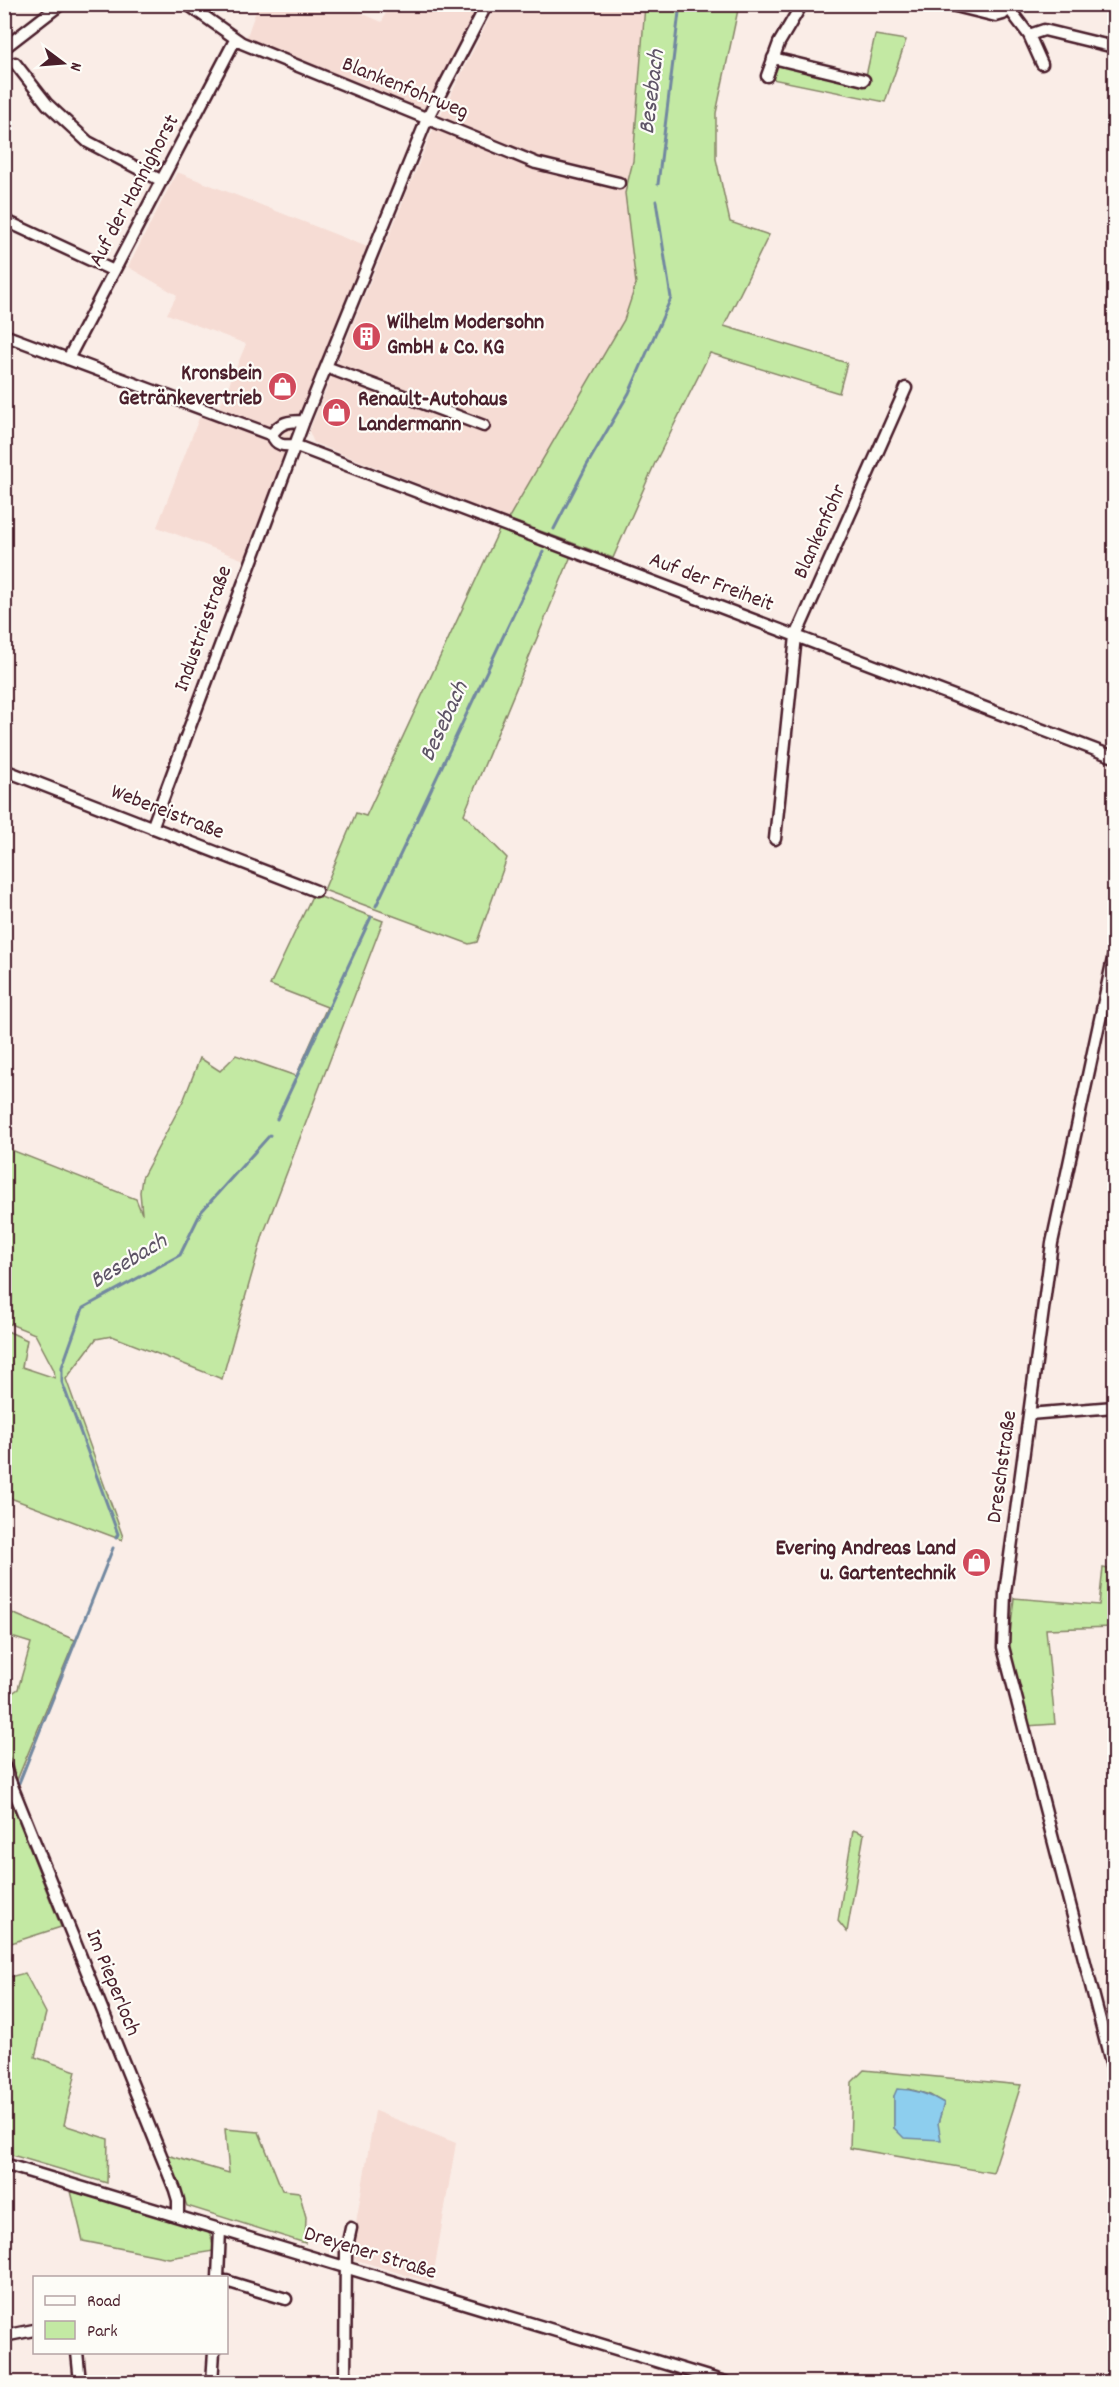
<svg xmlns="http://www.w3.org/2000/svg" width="1119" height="2387" viewBox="0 0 1119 2387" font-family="Dekko,sans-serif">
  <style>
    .built { fill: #f6dcd4 }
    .green { fill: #c3e9a3; stroke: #868467; stroke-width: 1.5; fill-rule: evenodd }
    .water { fill: #8dceee; stroke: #7288a0; stroke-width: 1.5 }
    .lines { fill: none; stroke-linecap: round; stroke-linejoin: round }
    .stream { stroke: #7288a0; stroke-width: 3 }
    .minor-casing { stroke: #4a1f2b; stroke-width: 15 }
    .minor { stroke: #fdfcf7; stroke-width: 10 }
    .labels { text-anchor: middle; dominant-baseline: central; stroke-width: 4.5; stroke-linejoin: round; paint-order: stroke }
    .street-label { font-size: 22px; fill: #4a1f2b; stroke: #fdfcf7 }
    .poi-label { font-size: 22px; font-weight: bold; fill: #4a1f2b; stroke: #fdfcf7; text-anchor: start }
    .water-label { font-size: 24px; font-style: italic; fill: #5e5466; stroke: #fdfcf7 }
  </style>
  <rect width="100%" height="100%" fill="#faede7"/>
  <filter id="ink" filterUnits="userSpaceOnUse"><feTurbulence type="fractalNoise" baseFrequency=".0167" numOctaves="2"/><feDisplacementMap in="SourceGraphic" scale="12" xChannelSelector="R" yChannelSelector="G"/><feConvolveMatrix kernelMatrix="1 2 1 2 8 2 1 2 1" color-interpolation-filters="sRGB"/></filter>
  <g filter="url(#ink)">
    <path class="built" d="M258 5H347V7L382 22 389 5H479L426 109 416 110 246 39Z
      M496 5H645L633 161 625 193 636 284 624 320 508 519 314 443 309 431 430 136Z
      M177 172 370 248 247 561 157 527 201 413 218 411 246 344 167 314 177 295 128 267Z
      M375 2111 456 2143 432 2283 350 2258Z"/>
    <path class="green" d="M645 5H739L716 113V159L730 222 769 235 724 326 847 363 839 393 710 353 655 463 613 558 508 519 624 320 636 284 625 193 633 161Z
      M875 35 906 40 885 102 772 79 776 64 864 85Z
      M500 528 571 556 464 814 507 858 477 942 469 944 324 890 356 813 366 816Z
      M313 894 383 921 263 1235 222 1379 112 1336 96 1339 66 1379 123 1537 122 1540 5 1496V1330L27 1340 22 1367 55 1378 54 1370 35 1334 5 1322 4 1147 136 1199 142 1214 140 1192 142 1178 184 1099 200 1058 220 1071 236 1055 296 1076 327 1007 270 985Z
      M1103 1568 1114 1570V1627L1046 1629 1055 1724 1026 1726 1009 1644 1014 1598 1099 1605Z
      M5 1610 75 1640 17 1780 5 1744V1698L18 1689 31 1643 8 1636 5 1624Z
      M6 1789 61 1927 5 1945 4 1792Z
      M853 1830 864 1834 847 1932 838 1921Z
      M25 1973 46 2013 35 2057 76 2071 64 2125 108 2139 107 2183 5 2153V1978Z
      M864 2070 1021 2085 993 2173 850 2148 852 2082ZM909 2089 930 2095 944 2103 938 2123 894 2128V2096Z
      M225 2129 259 2132 282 2190 299 2192 306 2217 305 2243 187 2206 167 2155 229 2173Z
      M71 2191 206 2230 211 2236 214 2251 169 2258 83 2241Z"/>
    <path class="water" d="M897 2089C915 2089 929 2094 944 2103L938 2123 941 2140 904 2138 894 2128V2096Z"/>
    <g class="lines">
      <path class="stream" d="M658 184 680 4
        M554 529 587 465 629 393 671 298 656 201
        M376 906 543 552
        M277 1119 371 917
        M116 1538 118 1534 62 1382V1367L83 1308 180 1255 201 1212 270 1135
        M19 1783 113 1548
        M4 1802 11 1791"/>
      <defs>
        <path id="minor" d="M187 4 242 43 536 163 619 183
          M947 4 996 16 1003 14 1014 4
          M1010 10 1029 35 1042 64
          M1029 35 1044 30 1114 47
          M4 48 61 4
          M773 58 864 80
          M15 63 47 104 88 142 162 181
          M767 76 779 43 802 4
          M4 220 114 271
          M4 335 272 435
          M68 359 235 40
          M326 367 484 426
          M272 435C276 446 284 446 294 445L1114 757
          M272 435C279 422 289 421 304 421
          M4 770 316 891
          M152 828 304 421 427 119 487 4
          M775 839 796 636 906 388
          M1114 954 1052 1243 1005 1593 1003 1647 1114 2074
          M1029 1414 1114 1407
          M4 1766 175 2190 178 2200V2216
          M4 2164 725 2382
          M218 2278 220 2229
          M226 2281 286 2299
          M4 2336 34 2330
          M77 2352 80 2382
          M212 2382 214 2352
          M345 2382 346 2251 351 2228"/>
      </defs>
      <use href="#minor" class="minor-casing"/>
      <use href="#minor" class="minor"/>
    </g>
  </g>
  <defs>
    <symbol id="building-disc" viewBox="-11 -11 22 22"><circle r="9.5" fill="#d1495b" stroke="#fdfcf7"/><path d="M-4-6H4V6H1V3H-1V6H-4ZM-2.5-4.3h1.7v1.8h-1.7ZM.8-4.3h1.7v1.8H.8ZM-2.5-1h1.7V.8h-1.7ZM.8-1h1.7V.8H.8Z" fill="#fff"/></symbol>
    <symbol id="shop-disc" viewBox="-11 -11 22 22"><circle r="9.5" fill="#d1495b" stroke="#fdfcf7"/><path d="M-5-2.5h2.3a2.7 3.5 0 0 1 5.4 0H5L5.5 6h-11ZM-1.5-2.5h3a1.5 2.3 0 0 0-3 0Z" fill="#fff"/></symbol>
  </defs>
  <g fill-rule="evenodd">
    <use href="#building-disc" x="350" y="320" width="33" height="33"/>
    <use href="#shop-disc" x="266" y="370" width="33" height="33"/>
    <use href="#shop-disc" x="320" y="396" width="33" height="33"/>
    <use href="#shop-disc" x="960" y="1546" width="33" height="33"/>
  </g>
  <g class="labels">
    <g class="street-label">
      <text transform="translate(405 89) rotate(22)">Blankenfohrweg</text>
      <text transform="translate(135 191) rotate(-62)">Auf der Hannighorst</text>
      <text transform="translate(821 532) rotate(-66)">Blankenfohr</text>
      <text transform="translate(711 583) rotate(21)">Auf der Freiheit</text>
      <text transform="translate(204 629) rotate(-70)">Industriestraße</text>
      <text transform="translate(167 813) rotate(21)">Webereistraße</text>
      <text transform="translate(1003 1467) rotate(-82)">Dreschstraße</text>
      <text transform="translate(112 1983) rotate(68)">Im Pieperloch</text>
      <text transform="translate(370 2254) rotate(17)">Dreyener Straße</text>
    </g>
    <g class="poi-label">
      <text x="387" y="323">Wilhelm Modersohn<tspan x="387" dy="25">GmbH &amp; Co. KG</tspan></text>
      <text x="262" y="374" text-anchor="end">Kronsbein<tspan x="262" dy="25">Getränkevertrieb</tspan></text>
      <text x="358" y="400">Renault-Autohaus<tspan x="358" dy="25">Landermann</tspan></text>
      <text x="956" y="1549" text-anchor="end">Evering Andreas Land<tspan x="956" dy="25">u. Gartentechnik</tspan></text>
    </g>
    <g class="water-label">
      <text transform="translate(653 92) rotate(-83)">Besebach</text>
      <text transform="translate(445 722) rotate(-65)">Besebach</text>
      <text transform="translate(129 1262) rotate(-31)">Besebach</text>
    </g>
  </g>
  <rect width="1119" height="2387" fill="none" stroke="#fdfcf7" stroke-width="24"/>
  <rect x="12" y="12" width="1095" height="2363" fill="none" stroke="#4a1f2b" stroke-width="2" filter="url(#ink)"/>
  <rect x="33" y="2276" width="195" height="78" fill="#fdfcf7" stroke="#b5a4a5" stroke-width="1.5"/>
  <rect x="45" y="2296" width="30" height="9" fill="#fdfcf7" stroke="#b5a4a5" stroke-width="1.5"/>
  <text x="87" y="2306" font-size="18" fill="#4a1f2b">Road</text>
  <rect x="45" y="2321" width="30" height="18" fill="#c3e9a3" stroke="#b5a4a5" stroke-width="1.5"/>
  <text x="87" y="2336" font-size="18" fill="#4a1f2b">Park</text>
  <g transform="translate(63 63) rotate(106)" stroke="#fdfcf7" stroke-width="4.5" paint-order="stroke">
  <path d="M0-4.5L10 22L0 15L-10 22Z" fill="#4a1f2b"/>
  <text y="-9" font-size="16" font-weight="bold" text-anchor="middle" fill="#4a1f2b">N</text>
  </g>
</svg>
